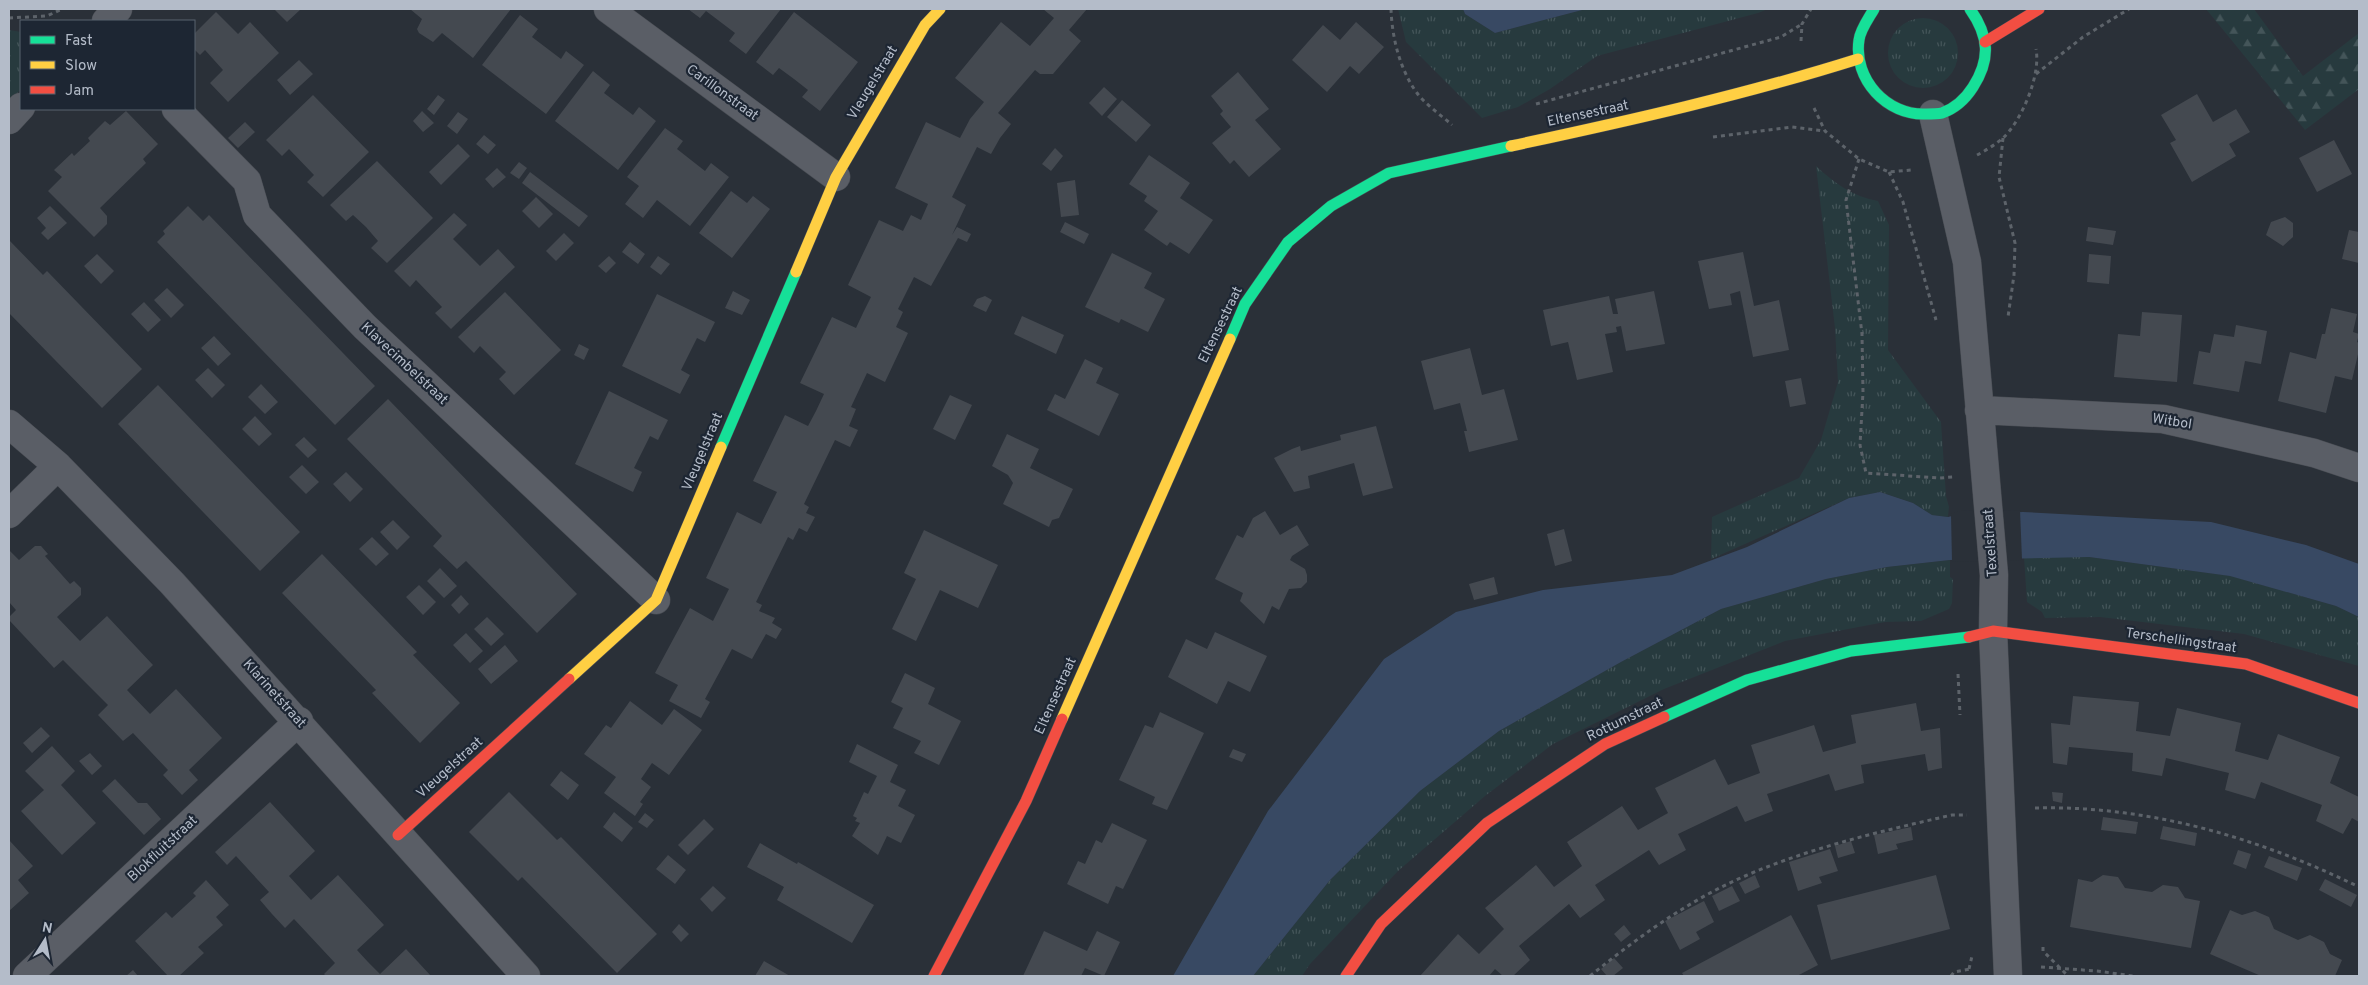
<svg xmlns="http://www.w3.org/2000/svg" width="2368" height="985" viewBox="0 0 2368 985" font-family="Overpass,sans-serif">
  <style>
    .grass { fill: url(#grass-tufts) }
    .forest { fill: url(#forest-firs) }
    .water { fill: #384963 }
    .pier { fill: #2a3038 }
    .building { fill: #444950 }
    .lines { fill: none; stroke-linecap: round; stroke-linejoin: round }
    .street-casing { stroke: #484c53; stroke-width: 29 }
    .fast-casing { stroke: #484c53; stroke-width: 12 }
    .slow-casing { stroke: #484c53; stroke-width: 12 }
    .jam-casing { stroke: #484c53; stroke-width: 12 }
    .path { stroke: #5d636a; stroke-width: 3; stroke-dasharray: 4 4; stroke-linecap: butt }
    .street { stroke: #5a5e66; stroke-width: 28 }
    .fast { stroke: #16e098; stroke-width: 11 }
    .slow { stroke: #ffcf43; stroke-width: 11 }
    .jam { stroke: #f24e42; stroke-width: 11 }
    .labels { text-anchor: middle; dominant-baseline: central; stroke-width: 4.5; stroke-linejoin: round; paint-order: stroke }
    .street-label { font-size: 14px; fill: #b4bcc9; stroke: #1d2633 }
  </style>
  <defs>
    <pattern id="grass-tufts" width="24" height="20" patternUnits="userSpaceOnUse" patternTransform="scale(1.25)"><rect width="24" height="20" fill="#273a3e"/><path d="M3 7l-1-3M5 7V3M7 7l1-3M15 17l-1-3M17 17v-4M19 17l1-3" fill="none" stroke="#445559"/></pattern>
    <pattern id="forest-firs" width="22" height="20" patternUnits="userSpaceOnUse" patternTransform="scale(1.25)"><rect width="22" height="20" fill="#273a3e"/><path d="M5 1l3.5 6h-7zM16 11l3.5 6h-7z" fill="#445559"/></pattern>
  </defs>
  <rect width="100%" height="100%" fill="#2a3038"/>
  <path class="grass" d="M1398 9H1463L1465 14 1495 33 1586 9H1768L1758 13 1597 56 1550 89 1518 107 1482 118 1406 42Z
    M1888 53a35 35 0 1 1 70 0a35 35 0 1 1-70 0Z
    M9 30 21 32V89L9 102Z
    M1816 166C1834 183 1854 197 1878 201L1889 225 1888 350 1941 422 1946 496 1949 507 1948 517 1932 515 1913 503 1880 492 1849 498 1711 559 1712 517 1799 478 1821 440 1838 382 1835 328Z
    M2024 557H2089L2231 576 2336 606 2359 617V666L2244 634 2100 617 2045 618 2042 612 2027 602Z
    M1950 560V577L1953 579 1952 603 1949 609 1921 621 1885 622 1785 641 1664 689 1553 744 1485 796 1398 871 1310 964 1302 976H1253L1330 880 1420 791 1499 731 1621 662 1721 609 1826 579 1887 567Z"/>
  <path class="forest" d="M2206 9H2254L2303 76 2359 33V89L2305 130Z"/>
  <path class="water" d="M1463 9H1586L1495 33 1465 14Z
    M1880 492 1913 503 1932 515 1948 517 1960 514 2023 512 2211 522 2306 545 2359 564V617L2336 606 2230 576 2089 557 1950 560 1887 567 1826 579 1721 609 1621 662 1499 731 1420 791 1330 880 1253 976H1173L1268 811 1384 659 1456 612 1543 590 1672 575 1747 547 1849 498Z"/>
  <path class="pier" d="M2020 510 2022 560 1952 562 1951 514 1960 511Z"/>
  <path class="building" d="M274 9H301L287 22Z
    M410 9H511L473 58 442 33 433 42 419 33 417 29 422 19Z
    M688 9H781L746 54 729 41 735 33 706 11 700 18Z
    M1043 9H1087L1069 30 1081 41 1053 74H1040L1035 70 998 113 1011 124 1000 138 991 154 977 147 952 197 966 205 952 235 957 227 971 234 967 242 958 238 931 286 914 277 898 309 903 312 896 327 908 333 885 382 867 373 851 407 856 409 849 426 858 430 850 447 835 440 804 504 809 507 806 513 815 517 807 532 799 528 793 540 788 537 756 602 762 605 759 611 775 618 772 623 782 629 776 639 766 634 752 659 732 649 705 699 710 702 701 718 669 701 678 685 655 673 690 608 713 621 729 589 706 578 737 512 761 524 777 492 753 481 785 415 808 426 816 411 824 394 800 383 832 317 856 328 863 313 871 297 848 285 879 220 903 231 911 215 921 220 928 204 895 188 926 122 960 138 970 119 984 102 955 78 1001 22 1030 46 1054 18Z
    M216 12 238 34 250 22 279 53 228 102 210 83 223 70 205 50 200 55 194 49V34Z
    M794 12 858 62 820 111 802 97 808 90 794 79 779 68 773 75 756 62Z
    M520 15 538 29 532 37 561 59 566 51 584 65 546 114 482 65Z
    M1356 22 1384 47 1359 74 1350 66 1327 92 1292 60 1323 25 1340 40Z
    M299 60 313 74 290 95 277 80Z
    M593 71 610 85 604 93 633 115 639 107 656 121 618 170 555 121Z
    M1238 72 1269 109 1255 120 1281 149 1249 177 1234 160 1230 164 1212 143 1231 127 1220 114 1223 111 1211 96Z
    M1104 87 1117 99 1102 116 1089 103Z
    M2197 94 2213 122 2236 109 2250 132 2229 144 2236 156 2192 182 2170 143 2176 140 2161 115Z
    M313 95 369 152 323 197 307 182 314 175 289 149 282 156 266 140Z
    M438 95 445 100 434 115 427 109Z
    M1122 100 1151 125 1136 142 1107 117Z
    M126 111 158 144 143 159 146 163 100 208 107 216V224L94 237 48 191 62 177 54 170 72 153 74 156 90 141 88 138 105 121 110 125Z
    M422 111 434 123 423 132 413 121Z
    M458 112 468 119 457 134 447 126Z
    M245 122 255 132 238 148 228 138Z
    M665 128 683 141 677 149 705 171 711 163 729 177 690 226 657 200 643 218 625 204 639 186 627 177Z
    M484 135 496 145 488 154 476 144Z
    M2334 140 2352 174 2317 192 2299 158Z
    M458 144 470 156 441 185 429 172Z
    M1055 148 1063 156 1051 171 1042 164Z
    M1149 155 1190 183 1180 198 1213 220 1189 254 1170 242 1167 246 1144 230 1158 211 1144 201 1147 196 1129 184Z
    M377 161 433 218 387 263 371 248 378 241 366 227 353 215 346 221 330 205Z
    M519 162 527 168 519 179 510 173Z
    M497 168 506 177 493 188 485 179Z
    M530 172 588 216 579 227 522 183Z
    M1075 180 1079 215 1061 217 1057 183Z
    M731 191 747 203 753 196 770 209 732 258 699 233Z
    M536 197 553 214 539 228 522 211Z
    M50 206 67 223 48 240 41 233 46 228 37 218Z
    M188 206 203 221 209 215 375 386 335 425 157 242 165 234 163 231Z
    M454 213 467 225 453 239 480 266 498 249 515 267 451 329 435 313 442 307 416 280 410 287 394 271Z
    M2285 217 2293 223V237L2283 246 2266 235 2271 222Z
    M1065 222 1089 234 1084 244 1060 232Z
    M2088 227 2116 231 2113 245 2086 241Z
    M2349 230 2359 232V263L2342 259Z
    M564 233 574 243 556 261 546 251Z
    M9 240 43 275 47 271 142 369 102 408 9 313Z
    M630 242 645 254 638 264 622 252Z
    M1743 252 1754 306 1779 300 1789 350 1753 357 1740 291 1730 294 1732 305 1709 309 1698 261Z
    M1112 253 1152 273 1144 288 1165 299 1148 332 1121 319 1119 323 1085 307Z
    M97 254 114 271 101 284 84 266Z
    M2089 254 2111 256 2109 284 2087 282Z
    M609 256 616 263 606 273 598 266Z
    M658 256 670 264 661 275 650 267Z
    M167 288 184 305 171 318 154 300Z
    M733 291 750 300 742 315 725 308Z
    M1654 291 1665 344 1626 351 1621 326 1616 327 1617 332 1605 334 1613 372 1577 380 1568 342 1551 346 1543 310 1609 296 1613 314H1618L1615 299Z
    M505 292 561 350 514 395 499 379 506 372 480 346 474 353 458 337Z
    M657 294 715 322 705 342 697 338 681 370 690 375 680 394 622 366Z
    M985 296 992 300 986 312 973 306 977 299Z
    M144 302 161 320 148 332 131 314Z
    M2331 308 2357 314 2353 332 2359 334 2357 342 2359 343V350L2352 380 2335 376 2326 413 2278 401 2290 352 2316 359 2322 334H2325Z
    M2142 312 2182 315 2177 382 2114 377 2118 334 2140 336Z
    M1022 316 1064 335 1056 354 1014 334Z
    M2236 325 2267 331 2261 364 2245 361 2239 392 2193 384 2199 351 2210 353 2214 334 2234 337Z
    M214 336 231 354 218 366 201 348Z
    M579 344 589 349 584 360 574 355Z
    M1470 348 1482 395 1504 389 1518 440 1469 452 1464 431H1467L1460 403 1434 410 1421 361Z
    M1085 359 1103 368 1096 383 1119 394 1099 436 1047 410 1055 394 1065 399Z
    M208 368 225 385 212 398 195 380Z
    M1801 378 1806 404 1790 407 1785 381Z
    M261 384 278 402 265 414 248 397Z
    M158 385 300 532 260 571 118 424Z
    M609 391 668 420 658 440 650 436 634 468 642 472 633 492 575 464Z
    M950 395 972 405 955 440 933 429Z
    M388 399 577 594 537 633 466 561 457 569 433 546 442 536 347 439Z
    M255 416 272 434 259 446 242 429Z
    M1376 426 1393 488 1363 496 1354 463 1308 476 1310 488 1294 492 1274 458 1292 449 1300 446 1301 451 1341 440 1340 435Z
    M1007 434 1039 449 1030 468 1073 489 1059 518 1052 520 1049 527 1003 504 1013 483 1008 475 992 466Z
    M304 437 317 450 308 458 295 445Z
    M302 465 319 482 306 494 289 477Z
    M346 472 363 489 350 502 333 484Z
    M1265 511 1280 535 1297 525 1309 545 1292 556 1290 560 1305 569 1307 575V582L1301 588 1289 589 1279 610 1272 606 1264 624 1240 601 1243 593 1215 579 1237 535 1243 538 1253 518Z
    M393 520 410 537 397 550 380 532Z
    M1564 529 1572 561 1555 566 1547 534Z
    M924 530 998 565 978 608 940 590 916 641 892 629 916 579 904 573Z
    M372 537 389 554 376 566 359 549Z
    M35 546H41L48 554 45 556 70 584 74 581 81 588V595L57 617 80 641 107 616 153 665 127 690 150 714 176 689 222 738 189 770 198 780 182 795 163 775 168 770 133 733 123 741 98 715 108 705 63 660 54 668 9 620V617L16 610 9 602V550L19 560Z
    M322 554 417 652 413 655 460 703 420 743 372 693 376 690 282 593Z
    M440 568 457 586 444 598 427 581Z
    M1494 577 1498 594 1474 600 1469 584Z
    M419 585 436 602 423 615 406 597Z
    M461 595 469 604 459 614 451 605Z
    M487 617 504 634 491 646 474 629Z
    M1215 632 1267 656 1250 692 1228 681 1217 704 1168 677 1186 639 1207 649Z
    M466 633 483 651 470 663 453 645Z
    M505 645 518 661 491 684 478 669Z
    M905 673 935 688 928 704 961 721 939 765 914 753 921 741 893 728 903 708 891 702Z
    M2073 696 2139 702 2136 731 2170 736 2177 708 2241 723 2235 751 2268 760 2278 734 2340 757 2330 783 2359 797V822L2352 818 2343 834 2316 821 2322 805 2261 782 2255 799 2225 790 2229 773 2166 758 2162 776 2132 771 2133 753 2069 747 2067 765 2053 763 2051 723 2070 725Z
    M630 701 662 725 674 709 702 730 669 775 652 763 641 779 651 787 640 802 643 804 635 816 604 793 616 777 584 754 606 725 611 728Z
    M1916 703 1921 731 1940 728 1942 768 1928 771 1925 754 1861 765 1864 783 1835 791 1829 774 1767 794 1773 811 1745 822 1737 806 1678 834 1686 850 1659 865 1649 850 1595 885 1605 900 1580 918 1569 904 1519 946 1530 960 1513 976H1503L1495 969 1489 976H1420L1458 934 1479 954 1504 929 1485 908 1536 865 1554 887 1582 866 1567 842 1622 806 1638 830 1668 813 1655 788 1715 759 1728 785 1760 773 1751 745 1814 725 1823 752 1856 743 1851 715Z
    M1160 712 1204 733 1167 810 1152 804 1155 797 1119 780 1145 725 1153 728Z
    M41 727 50 736 32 753 23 743Z
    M857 744 898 765 890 782 906 790 898 806 915 815 901 843 887 836 878 855 852 836 860 823 855 821 857 818 853 816 864 792 868 794 877 776 849 762Z
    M52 746 75 771 61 785 96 823 62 855 21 811 44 790 25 771Z
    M1233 749 1246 754 1242 762 1229 757Z
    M90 753 102 766 92 775 79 761Z
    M561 771 579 785 568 800 550 785Z
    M115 779 138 803H147L161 819 144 835 102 791Z
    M509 792 557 840 561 837 657 934 617 973 522 877 518 881 469 832Z
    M2052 792 2063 793 2062 803 2053 801Z
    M270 802 315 851 289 876 311 900 338 875 384 925 357 950 368 962 380 974 406 949 431 976H326L324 974 335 963 294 919 285 928 272 914 260 900 269 892 236 856 227 865 215 852Z
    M614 812 633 828 622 842 603 827Z
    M645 813 654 820 647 828 638 822Z
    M2103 817 2138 822 2136 834 2101 830Z
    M704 819 714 829 688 855 678 845Z
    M1112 823 1147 840 1123 889 1116 886 1108 904 1067 884 1078 861 1085 864 1096 840 1102 843Z
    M2163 826 2197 833 2195 846 2160 839Z
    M1911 827 1913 840 1896 844 1898 849 1878 854 1874 835Z
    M9 840 33 866 18 880 29 893 9 911Z
    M1851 841 1855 853 1838 858 1835 846Z
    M760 843 797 864 798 862 874 905 852 943 777 900 784 887 747 867Z
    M1830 849 1838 871 1819 877 1822 883 1798 891 1789 862Z
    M2238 850 2251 854 2246 869 2233 864Z
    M668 855 686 870 675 884 656 869Z
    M2269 856 2302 868 2297 881 2264 867Z
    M1755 875 1760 887 1745 894 1739 883Z
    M1936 875 1950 929 1831 960 1817 905Z
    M2103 875 2118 877 2125 888 2139 890 2152 892 2163 885 2178 887 2185 898 2200 901 2191 948 2070 927 2078 879 2092 882Z
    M2325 879 2357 895 2351 907 2319 890Z
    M206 880 229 905 216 917 223 925 198 947 204 953 179 976H168L135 941 166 912 172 918 196 896 193 893Z
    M713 886 726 898 712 912 700 899Z
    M1732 886 1740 901 1719 911 1712 896Z
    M1704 901 1714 922 1696 932 1700 939 1680 950 1665 921Z
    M2230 910 2242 915 2255 911 2269 917 2274 929 2298 940 2310 935 2324 942 2330 954 2342 960 2335 976H2261L2210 954Z
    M1791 915 1818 965 1797 976H1684L1682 973Z
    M679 924 689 934 681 942 672 932Z
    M1624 925 1631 934 1621 942 1614 934Z
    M1044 931 1087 951 1097 931 1120 942 1104 976 1085 968 1081 976H1023Z
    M1614 958 1623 968 1613 976H1607L1601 969Z
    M764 961 790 976H755Z
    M133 970 138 976H126Z"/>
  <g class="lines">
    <defs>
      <path id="street" d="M608 9 836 177
        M106 21 118 9
        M176 109 247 181 257 215 365 327 656 600
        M1933 114 1967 262 1994 575 1993 631 2008 976
        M9 120 21 107
        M1979 410 2163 419 2314 453 2359 468
        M9 424 58 466 172 583 526 976
        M9 514 58 466
        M27 976 299 721"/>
      <path id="fast" d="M1874 9C1869 18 1860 30 1859 40 1853 79 1887 116 1926 114 1931 114 1937 114 1942 113 1956 108 1966 98 1973 87 1991 59 1989 36 1970 9
        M1230 339 1245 304 1288 242 1331 206 1389 173 1511 146
        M721 447 796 272
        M1664 717 1747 680 1851 651 1969 637"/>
      <path id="slow" d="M1511 146C1628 121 1744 95 1858 59
        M796 272 836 177 925 25 940 9
        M569 679 656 600 721 447
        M1062 719 1230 339"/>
      <path id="jam" d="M1985 42 2039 9
        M1969 637 1993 631 2246 664 2359 703
        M398 835 569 679
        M934 976 1026 801 1062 719
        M1346 976 1381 924 1487 823 1605 744 1664 717"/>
    </defs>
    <use href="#street" class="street-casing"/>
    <use href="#fast" class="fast-casing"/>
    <use href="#slow" class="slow-casing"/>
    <use href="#jam" class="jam-casing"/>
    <path class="path" d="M1391 9C1392 38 1400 70 1417 93 1426 105 1441 115 1452 125
      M9 18 47 16 62 9
      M1801 41 1802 24 1811 9
      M2036 74 2083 37 2129 9
      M1536 104 1781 37 1802 24
      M1814 108 1825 131 1859 159 1889 172 1911 170
      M1713 137 1792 127 1825 131
      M2003 138 1999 177 2015 243 2014 275 2008 317
      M1977 155C1985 151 1996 144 2003 138 2022 120 2041 75 2036 49
      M1859 159 1846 200 1862 334 1863 392 1860 445 1866 473 1939 478 1953 477
      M1889 172 1903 202 1936 320
      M1958 674 1960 715
      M2035 808C2148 805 2259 838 2359 887
      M2043 947V951L2068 976
      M2041 967 2097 971 2133 976
      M1969 969 1972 956
      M1590 976C1637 938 1689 900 1745 876 1812 847 1882 831 1952 815H1967
      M1951 976 1954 972 1970 969"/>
    <use href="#street" class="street"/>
    <use href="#fast" class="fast"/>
    <use href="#slow" class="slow"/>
    <use href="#jam" class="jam"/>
  </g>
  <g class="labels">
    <g class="street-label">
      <text transform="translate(873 83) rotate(-59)">Vleugelstraat</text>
      <text transform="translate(722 93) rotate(36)">Carillonstraat</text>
      <text transform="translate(1588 114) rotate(-12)">Eltensestraat</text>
      <text transform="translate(1221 325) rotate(-64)">Eltensestraat</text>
      <text transform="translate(404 364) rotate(43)">Klavecimbelstraat</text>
      <text transform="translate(2172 422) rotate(9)">Witbol</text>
      <text transform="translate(703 452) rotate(-67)">Vleugelstraat</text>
      <text transform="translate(1991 543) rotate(-94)">Texelstraat</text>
      <text transform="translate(2181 641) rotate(8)">Terschellingstraat</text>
      <text transform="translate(274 694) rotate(48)">Klarinetstraat</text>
      <text transform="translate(1056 696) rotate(-66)">Eltensestraat</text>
      <text transform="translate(1625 720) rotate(-26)">Rottumstraat</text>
      <text transform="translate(450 768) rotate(-42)">Vleugelstraat</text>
      <text transform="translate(163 849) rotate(-43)">Blokfluitstraat</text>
    </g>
  </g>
  <rect width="2368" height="985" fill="none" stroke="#b4bcc9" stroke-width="20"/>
  <rect x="20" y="20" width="175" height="90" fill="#1d2633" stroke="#59626f"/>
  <rect x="30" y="36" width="25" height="8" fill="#16e098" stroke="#59626f"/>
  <text x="65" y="45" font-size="15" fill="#b4bcc9">Fast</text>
  <rect x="30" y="61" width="25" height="8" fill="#ffcf43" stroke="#59626f"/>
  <text x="65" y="70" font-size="15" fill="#b4bcc9">Slow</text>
  <rect x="30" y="86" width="25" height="8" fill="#f24e42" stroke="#59626f"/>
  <text x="65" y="95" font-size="15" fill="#b4bcc9">Jam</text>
  <g transform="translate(45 940) rotate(11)" stroke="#1d2633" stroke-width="4" paint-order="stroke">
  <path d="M0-4L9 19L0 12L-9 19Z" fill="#b4bcc9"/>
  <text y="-8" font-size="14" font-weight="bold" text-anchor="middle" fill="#b4bcc9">N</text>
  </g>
</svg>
